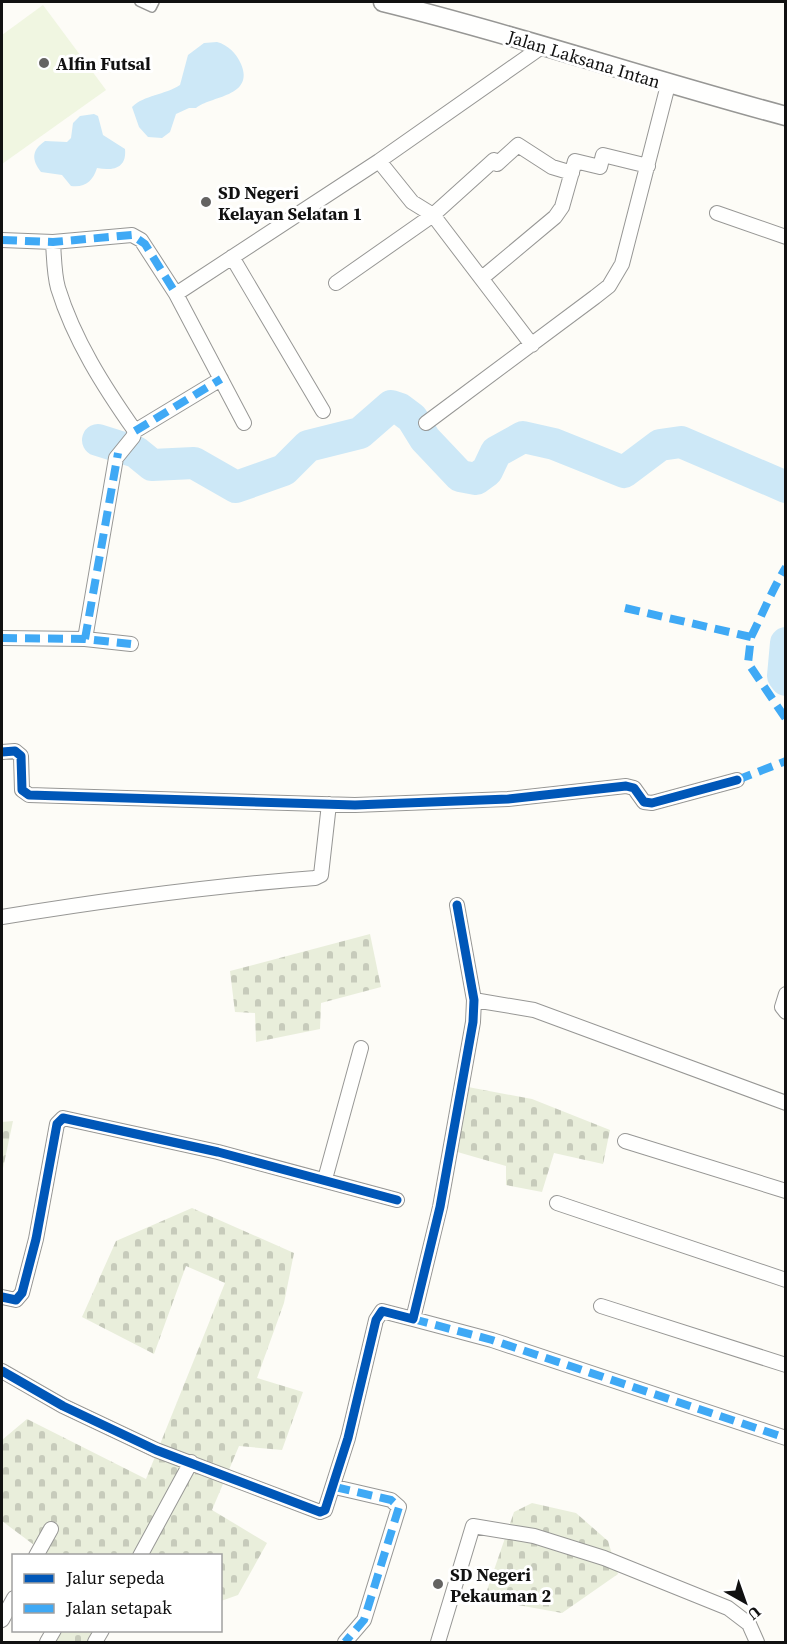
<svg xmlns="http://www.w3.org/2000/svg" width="787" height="1644" viewBox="0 0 787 1644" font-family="'Source Serif 4',serif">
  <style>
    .cemetery { fill: url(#cemetery-stones) }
    .pitch { fill: #f0f6e1 }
    .water { fill: #cde8f7 }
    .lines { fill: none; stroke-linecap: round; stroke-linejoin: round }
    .river { stroke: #cde8f7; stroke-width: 32 }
    .service-casing { stroke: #979795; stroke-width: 10 }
    .minor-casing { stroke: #979795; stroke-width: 16 }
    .tertiary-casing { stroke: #979795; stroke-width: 21 }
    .service { stroke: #fffffe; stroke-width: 7 }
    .minor { stroke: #fffffe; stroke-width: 14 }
    .tertiary { stroke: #fffffe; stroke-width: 18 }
    .quiet { stroke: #3fa9f5; stroke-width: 8; stroke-dasharray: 15 8; stroke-linecap: butt }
    .cycleway-casing { stroke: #fff; stroke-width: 13 }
    .cycleway { stroke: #0057b8; stroke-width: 9 }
    .poi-dot { fill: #646362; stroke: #fff; stroke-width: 2 }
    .labels { text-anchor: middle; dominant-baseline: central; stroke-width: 6; stroke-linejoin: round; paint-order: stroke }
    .street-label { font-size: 18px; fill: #111; stroke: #fff }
    .poi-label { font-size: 18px; font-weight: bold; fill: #111; stroke: #fff; text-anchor: start }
  </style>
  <defs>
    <pattern id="cemetery-stones" width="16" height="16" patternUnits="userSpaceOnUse" patternTransform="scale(1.5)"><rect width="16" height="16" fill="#e9eedb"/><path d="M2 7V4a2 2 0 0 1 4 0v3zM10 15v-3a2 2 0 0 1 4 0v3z" fill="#c7cbbb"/></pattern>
  </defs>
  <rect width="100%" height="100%" fill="#fdfcf7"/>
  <path class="cemetery" d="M370 934 381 987 321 1003 320 1029 256 1042 255 1013 235 1012 230 971Z
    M468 1087 532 1099 610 1130 603 1164 554 1153 542 1192 506 1185V1166L454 1151Z
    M13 1121 2 1173V1122Z
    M192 1208 294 1253 284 1303 257 1378 303 1392 282 1450 239 1446 212 1510 267 1543 238 1595 221 1601 220 1556 41 1555 42 1551 2 1521V1440L27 1419 146 1479 225 1283 186 1266 154 1354 82 1317 116 1241Z
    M532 1503 576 1513 608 1541 618 1574 562 1613 484 1599 514 1512Z
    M62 1631H98L92 1642H55Z"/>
  <path class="pitch" d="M43 5 106 90 2 164V35Z"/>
  <path class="water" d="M217 42C228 45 236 53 241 64 255 97 210 96 196 108H189L176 114 170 132 162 138 148 137 139 127 132 107C144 95 165 95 180 85L188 55 204 43Z
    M94 114 98 116 103 135 125 149C127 169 112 171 97 168 93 181 85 188 71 186L62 175 41 172C31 159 32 150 45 141L67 142 71 138 73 123 80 116Z"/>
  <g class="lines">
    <path class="river" d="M98 440 136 452 152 465 194 463 236 487 284 470 308 446 360 433 391 406 400 409 412 418 425 439 460 476 476 479 487 471 496 452 523 437 554 444 624 472 660 445 681 442 786 487
      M786 643 783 676 786 680"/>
    <defs>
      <path id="service" d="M139 2 152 8 155 2"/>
      <path id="minor" d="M379 161 412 202 433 215 532 345
        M717 213 786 237
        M2 240 53 242 132 235 141 240 176 294 244 423
        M53 242C54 256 54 274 58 288 74 340 104 387 135 431L133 437 116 458 85 639
        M232 257 323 411
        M482 278 555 217 562 207 575 161 600 167 603 155 648 166
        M336 283 433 215 494 160 497 164 518 145 552 167 572 173
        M176 294 379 161 543 46
        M426 423 595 297 609 286 622 264 668 85
        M135 431 221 379
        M2 638 85 639 131 644
        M2 752 15 751 21 756 22 790 29 795 355 805 508 799 626 786 634 788 644 802 652 803 737 780
        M2 917C106 900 210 886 315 878L321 875 329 804
        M786 994 782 1007 786 1012
        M474 1000 534 1010 786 1103
        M625 1141 786 1191
        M325 1179 361 1048
        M557 1203 786 1280
        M2 1297 16 1300 22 1293 36 1239 57 1124 63 1118 218 1152 397 1200
        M601 1306 786 1365
        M413 1319 492 1340 786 1438
        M2 1371 63 1406 156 1450 320 1512 325 1510 348 1438 376 1320 382 1311 413 1319 440 1207 473 1022 474 1000 457 905
        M335 1487 391 1500 399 1507 364 1620 345 1642
        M36 1556 51 1529
        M140 1556 191 1462
        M2 1620 14 1598
        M47 1642 54 1630
        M95 1642 102 1630
        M438 1642 473 1526 534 1536 604 1558 728 1608 749 1624 757 1642"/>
      <path id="tertiary" d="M383 2C518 35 650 80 786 116"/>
    </defs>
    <use href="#service" class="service-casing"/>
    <use href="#minor" class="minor-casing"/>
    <use href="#tertiary" class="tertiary-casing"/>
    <use href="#service" class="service"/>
    <use href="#minor" class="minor"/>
    <use href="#tertiary" class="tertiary"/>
    <path class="quiet" d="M2 240 53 242 132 235 145 244 176 294
      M135 431 221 379
      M625 608 751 637 748 663 786 719
      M751 637C763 613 772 590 786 567
      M2 638 85 639 131 644
      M85 639 118 453
      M737 780 786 761
      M413 1319 492 1340 786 1438
      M335 1487 391 1500 399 1507 364 1620 345 1642"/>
    <defs>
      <path id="cycleway" d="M2 752 15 751 21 756 22 790 29 795 355 805 508 799 626 786 634 788 644 802 652 803 737 780
        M2 1297 16 1300 22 1293 36 1239 57 1124 63 1118 218 1152 397 1200
        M2 1371 63 1406 156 1450 320 1512 325 1510 348 1438 376 1320 382 1311 413 1319 440 1207 473 1022 474 1000 457 905"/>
    </defs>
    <use href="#cycleway" class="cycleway-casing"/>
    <use href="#cycleway" class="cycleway"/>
  </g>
  <g class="poi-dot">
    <circle cx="44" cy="63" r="6"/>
    <circle cx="206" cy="202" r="6"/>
    <circle cx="438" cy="1584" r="6"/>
  </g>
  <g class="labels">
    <g class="street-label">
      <text transform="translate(584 59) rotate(17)">Jalan Laksana Intan</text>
    </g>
    <g class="poi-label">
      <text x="56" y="63">Alfin Futsal</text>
      <text x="218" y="192">SD Negeri<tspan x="218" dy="21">Kelayan Selatan 1</tspan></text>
      <text x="450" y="1574">SD Negeri<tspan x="450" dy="21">Pekauman 2</tspan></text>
    </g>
  </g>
  <rect width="787" height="1644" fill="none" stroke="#111111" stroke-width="6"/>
  <rect x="12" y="1554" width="210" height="78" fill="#ffffff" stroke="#a0a0a0" stroke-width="1.5"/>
  <rect x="24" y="1574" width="30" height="9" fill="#0057b8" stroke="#a0a0a0" stroke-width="1.5"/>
  <text x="66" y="1584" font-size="18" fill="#111111">Jalur sepeda</text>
  <rect x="24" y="1604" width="30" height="9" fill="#3fa9f5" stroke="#a0a0a0" stroke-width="1.5"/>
  <text x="66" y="1614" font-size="18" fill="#111111">Jalan setapak</text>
  <g transform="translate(745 1602) rotate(140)" stroke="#ffffff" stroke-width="4.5" paint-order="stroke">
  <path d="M0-4.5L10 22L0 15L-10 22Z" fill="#111111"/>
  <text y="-9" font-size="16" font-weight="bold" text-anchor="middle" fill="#111111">U</text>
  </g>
</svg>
